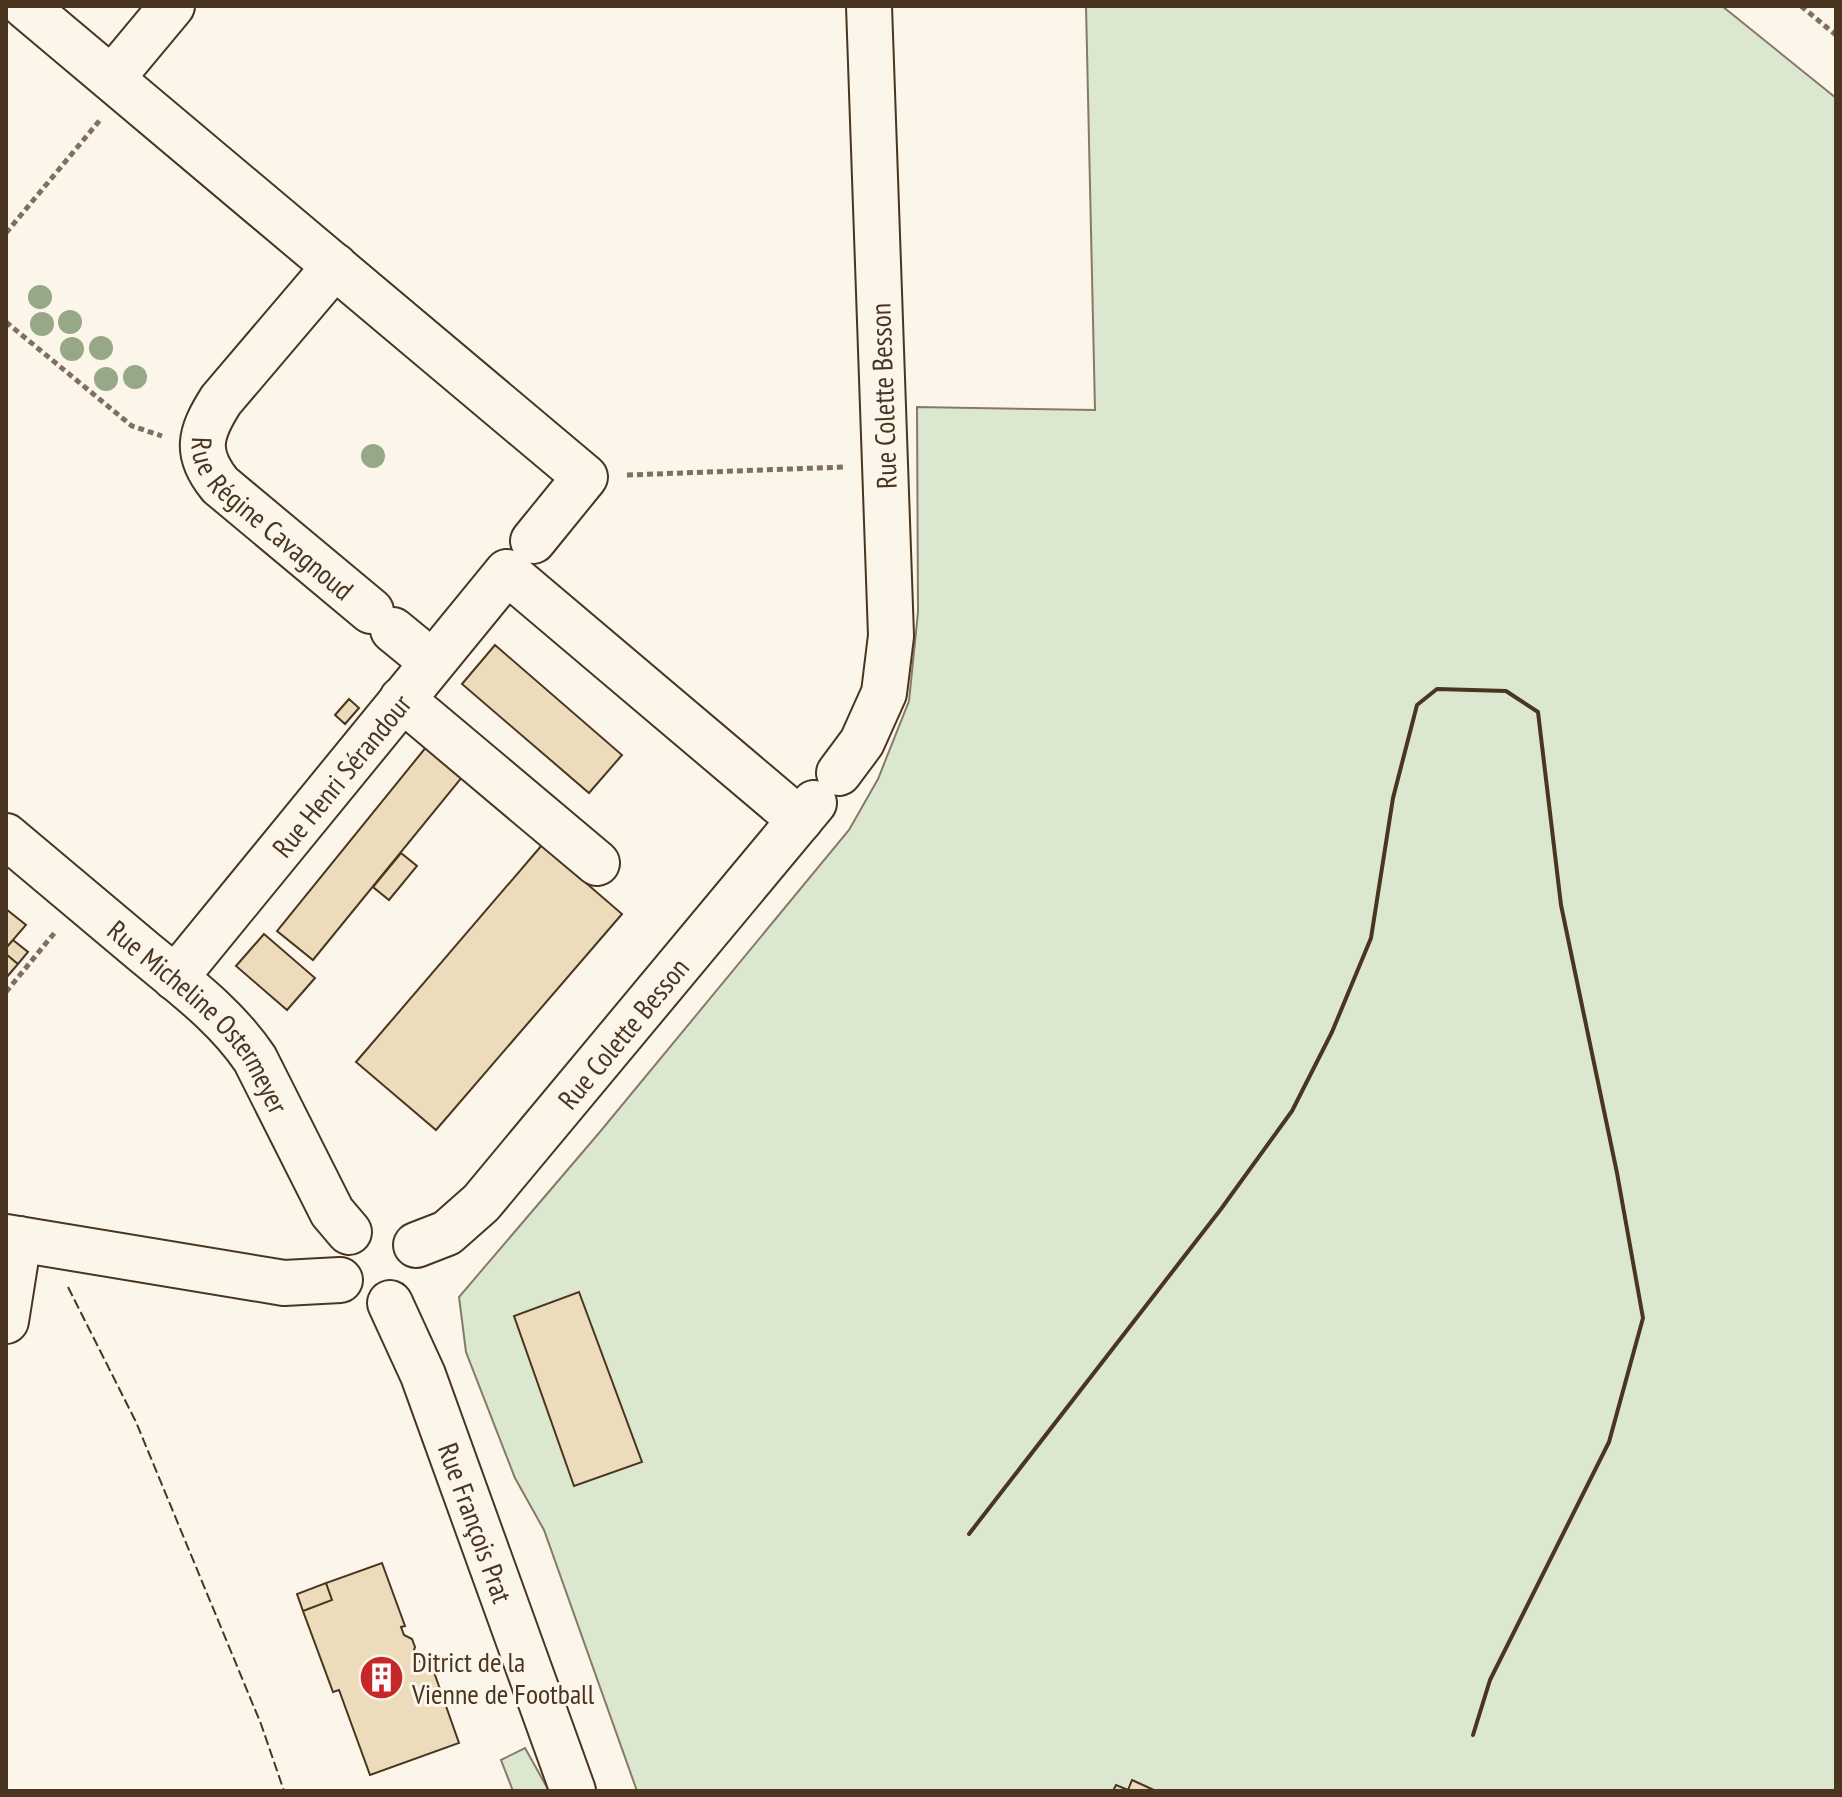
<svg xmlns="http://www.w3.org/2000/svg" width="1842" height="1797" viewBox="0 0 1842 1797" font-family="'PT Sans Narrow',sans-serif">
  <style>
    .green { fill: #dce7d0; stroke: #887966; stroke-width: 2 }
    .building { fill: #ecdcbc; stroke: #4a3520; stroke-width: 2 }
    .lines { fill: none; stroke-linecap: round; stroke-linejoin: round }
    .minor-casing { stroke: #4a3520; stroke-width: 48 }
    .path { stroke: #7f6f5c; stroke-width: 5; stroke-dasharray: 6 4; stroke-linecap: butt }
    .minor { stroke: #fbf6e9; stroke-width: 44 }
    .fence { stroke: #4a3520; stroke-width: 2; stroke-dasharray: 10 4; stroke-linecap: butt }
    .wall { stroke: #4a3520; stroke-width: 4 }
    .tree { fill: #96a887 }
    .labels { text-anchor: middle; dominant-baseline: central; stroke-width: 6; stroke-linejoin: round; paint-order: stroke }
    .street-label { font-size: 28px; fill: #4a3520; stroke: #fbf6e9 }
    .poi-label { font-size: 28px; fill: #4a3520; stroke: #fbf6e9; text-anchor: start }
  </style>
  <rect width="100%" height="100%" fill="#fbf6e9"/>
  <path class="green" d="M1086 6H1722L1836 98V1791H637L544 1530 515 1478 466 1352 459 1297 599 1133 849 830 878 779 909 701 918 612 917 407 1095 410Z
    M525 1748 549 1791H513L501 1760Z"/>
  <path class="building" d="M495 645 622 755 589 793 462 684Z
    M349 699 359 708 345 724 335 715Z
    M427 746 463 776 313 960 277 931Z
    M542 845 622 914 436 1130 356 1062Z
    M401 853 417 866 389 900 373 887Z
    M6 909 26 925 6 948Z
    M264 934 315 978 287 1010 236 966Z
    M13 940 28 952 18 964 6 954V948Z
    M6 954 18 964 6 978Z
    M579 1292 642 1462 574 1486 514 1316Z
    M382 1563 405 1626 401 1627 404 1635 412 1639 415 1647 412 1656 415 1663 429 1658 459 1743 370 1775 339 1690 333 1692 303 1611 332 1600 326 1583Z
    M326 1583 332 1600 303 1611 297 1594Z
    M1132 1780 1156 1791H1113L1116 1785 1128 1790Z"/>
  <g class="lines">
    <defs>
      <g id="minor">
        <path d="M25 6 585 477 533 541"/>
        <path d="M112 78 172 6"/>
        <path id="s1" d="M335 266 221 400C200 433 194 453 220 485L371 611"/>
        <path d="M393 630 432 662"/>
        <path d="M402 699 597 863"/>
        <path d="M839 773 862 742 884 693 891 636 869 6"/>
        <path id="s2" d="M6 836C52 875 98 913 144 952 184 985 226 1016 255 1059L332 1212 349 1232"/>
        <path id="s3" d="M175 978 507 572 800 820"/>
        <path d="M6 1237 284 1283 340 1280"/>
        <path id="s4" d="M416 1245 447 1233 481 1203 814 803"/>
        <path id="s5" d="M390 1303 423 1375 573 1791"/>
        <path d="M6 1321 19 1239"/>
      </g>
    </defs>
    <use href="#minor" class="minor-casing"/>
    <path class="path" d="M1801 6 1836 35
      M6 233 100 120
      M6 322 132 426 162 436
      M627 475 844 467
      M6 992 56 931"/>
    <use href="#minor" class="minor"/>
    <path class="fence" d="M68 1287 136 1422 261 1724 284 1791"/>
    <path class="wall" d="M969 1534 1221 1209 1292 1111 1332 1032 1371 938 1393 798 1417 705 1437 689 1506 691 1538 712 1561 905 1617 1173 1643 1318 1609 1442 1490 1680 1473 1735"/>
  </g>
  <g class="tree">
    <circle cx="40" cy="297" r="12"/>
    <circle cx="70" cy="322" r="12"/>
    <circle cx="42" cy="324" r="12"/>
    <circle cx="101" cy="348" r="12"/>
    <circle cx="72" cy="349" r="12"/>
    <circle cx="135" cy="377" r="12"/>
    <circle cx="106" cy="379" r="12"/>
    <circle cx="373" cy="456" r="12"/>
  </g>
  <defs>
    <symbol id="building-disc" viewBox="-11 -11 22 22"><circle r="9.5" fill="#c62828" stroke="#fbf6e9"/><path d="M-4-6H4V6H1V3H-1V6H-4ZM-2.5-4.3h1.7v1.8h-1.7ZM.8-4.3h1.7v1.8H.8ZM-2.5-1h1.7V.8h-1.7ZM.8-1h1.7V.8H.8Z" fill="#fff"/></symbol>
  </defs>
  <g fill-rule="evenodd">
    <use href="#building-disc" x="356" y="1652" width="51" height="51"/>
  </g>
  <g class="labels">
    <g class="street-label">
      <text transform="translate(883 396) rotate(-92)">Rue Colette Besson</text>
      <text stroke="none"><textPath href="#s1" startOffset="328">Rue Régine Cavagnoud</textPath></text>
      <text stroke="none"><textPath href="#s3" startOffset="262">Rue Henri Sérandour</textPath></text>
      <text stroke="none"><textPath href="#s2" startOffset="266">Rue Micheline Ostermeyer</textPath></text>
      <text stroke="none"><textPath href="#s4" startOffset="300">Rue Colette Besson</textPath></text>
      <text stroke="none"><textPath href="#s5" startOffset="236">Rue François Prat</textPath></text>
    </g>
    <g class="poi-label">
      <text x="412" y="1661">Ditrict de la<tspan x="412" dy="32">Vienne de Football</tspan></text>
    </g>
  </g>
  <rect width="1842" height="1797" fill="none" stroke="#4a3520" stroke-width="16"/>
</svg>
